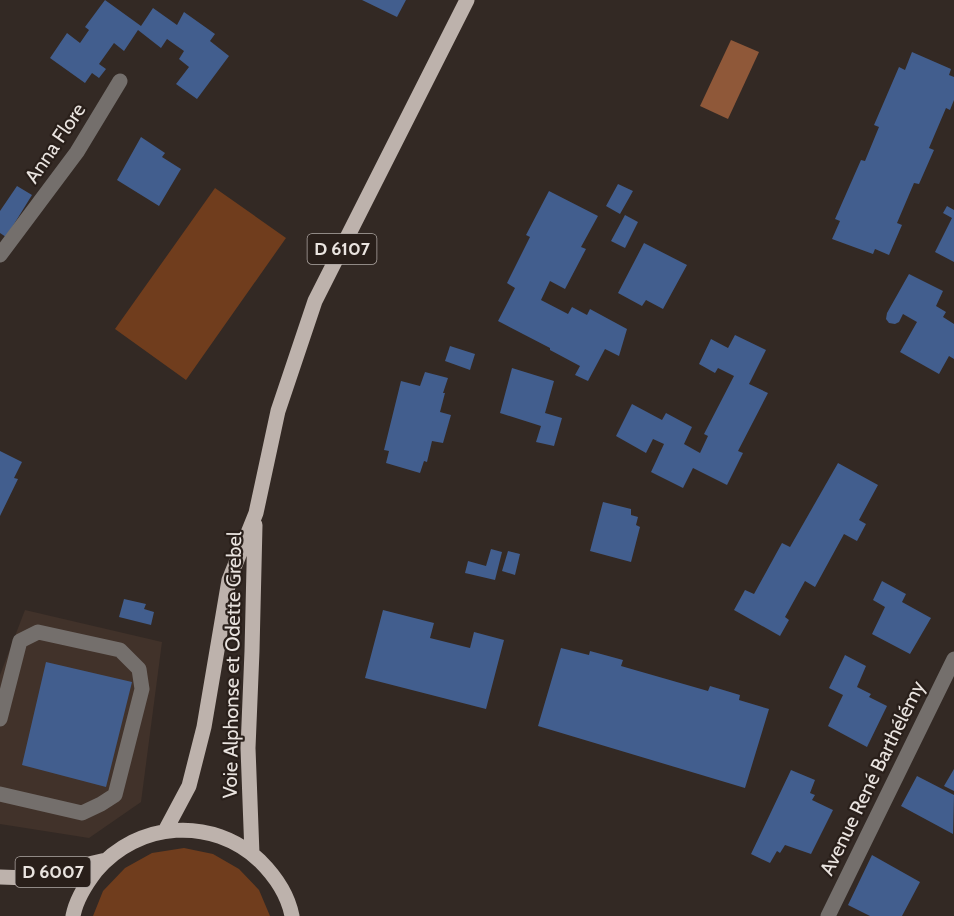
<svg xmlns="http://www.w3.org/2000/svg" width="954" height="916" viewBox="0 0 954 916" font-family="Cabin,sans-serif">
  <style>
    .built { fill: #41322a }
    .green { fill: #703d1d }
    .water { fill: #8f5839 }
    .building { fill: #425e8e }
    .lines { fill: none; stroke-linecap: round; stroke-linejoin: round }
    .minor { stroke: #746f6c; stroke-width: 15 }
    .major { stroke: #bdb2ac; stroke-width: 15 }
    .labels { text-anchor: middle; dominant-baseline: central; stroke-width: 4.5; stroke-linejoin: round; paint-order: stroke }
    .shield { fill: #291f1a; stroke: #b0a9a5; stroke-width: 1.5 }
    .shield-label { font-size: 18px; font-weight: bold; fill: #eae4e0 }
    .street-label { font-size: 20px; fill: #eae4e0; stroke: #291f1a }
  </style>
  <rect width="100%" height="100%" fill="#332924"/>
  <path class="built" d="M25 610 162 642 141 802 89 838 0 824V675Z"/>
  <path class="green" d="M215 188 286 238 186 380 115 329Z
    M184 848 213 854 239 869 259 890 270 916H93L103 891 125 868 152 853Z"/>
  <path class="water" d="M731 40 759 52 728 119 700 106Z"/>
  <path class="building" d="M105 0 141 26 153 8 177 25 184 12 215 34 210 41 229 56 197 99 176 84 189 67 179 59 184 51 167 39 161 48 138 30 124 51 114 43 99 64 106 69 99 78 92 73 85 83 50 58 67 33 80 43 89 30 85 27Z
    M362 0H406L397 17Z
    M912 52 951 69 949 75 954 77V100L950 110 946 108 929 148 934 150 919 184 914 183 897 223 902 225 889 255 875 249 873 254 832 239 840 221 835 219 861 160 865 161 879 127 874 125 899 67 905 70Z
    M141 137 165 153 162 157 181 169 159 206 117 180Z
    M618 184 633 191 620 214 606 206Z
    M17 186 32 195 6 237 0 233V211Z
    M549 191 598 216 581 247 586 249 565 289 550 281 541 300 568 314 572 307 587 315 590 309 627 329 619 356 605 349 588 381 575 375 580 366 550 350V348L498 321 515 288 507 283 530 237 526 235Z
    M947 206 954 210V262L935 252 952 218 943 213Z
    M625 215 638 222 625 248 611 241Z
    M644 243 687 265 663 309 646 300 642 306 618 293Z
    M909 274 943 291 936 306 946 312 943 317 954 324V359L949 356 939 374 900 352 917 322 903 314 899 322 895 324 889 323 886 319 887 313Z
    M735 335 766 350 749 384 768 393 738 451 743 453 727 485 693 468 683 488 651 472 664 444 653 439 646 453 616 436 632 404 662 420 666 413 692 427 684 444 700 453 708 436 704 434 734 376 718 368 715 373 699 364 711 339 728 348Z
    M450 346 475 354 470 370 445 361Z
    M512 368 554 381 545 413 562 418 554 446 536 442 541 426 500 413Z
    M425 372 448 378 443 393H445L440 412 451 415 443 443 432 441 427 462 424 461 420 473 386 463 389 451 384 450 401 381 420 386Z
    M0 451 22 462 14 478 18 479 0 516Z
    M838 463 878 485 859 520 866 524 857 541 844 534 815 587 805 581 785 617 789 620 780 636 734 610 745 590 754 594 782 543 790 547Z
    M603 502 631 509V515L638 517 636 525 640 527 631 562 590 551Z
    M491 549 502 552 495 580 465 573 468 561 486 566Z
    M508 551 520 554 515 575 502 571Z
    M882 581 906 594 902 602 931 618 910 654 872 634 885 607 873 600Z
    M124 599 146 604 144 609 154 612 151 625 119 617Z
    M383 610 434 623 430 638 470 648 474 632 504 640 486 709 365 678Z
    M561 648 589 655 590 651 623 660 621 666 708 691 710 686 740 695 739 700 769 709 745 788 538 726Z
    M845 655 866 666 857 687 871 694 869 697 887 706 867 747 828 726 843 695 829 688Z
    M46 662 132 682 106 787 22 765Z
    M954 769V791L944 786Z
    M791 770 815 780 810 793 815 795 812 800 833 810 811 854 785 845 780 853 777 851 770 863 751 854Z
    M917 776 954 795 953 834 901 806Z
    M872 855 920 882 902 916H870L848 905Z"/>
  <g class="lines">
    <path class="minor" d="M0 255 77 152 120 81
      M0 719 20 641 38 632 120 650 139 669 142 689 115 795 101 804 82 813 0 794
      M828 916 954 659"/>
    <path class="major" d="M165 831 189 786 204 727 229 580 256 513 278 411 315 301 467 0
      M252 854 248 748 252 651 255 525
      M0 877 28 878 106 860
      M73 916C76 900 86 884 96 871 138 821 212 816 260 861 275 876 288 895 292 916"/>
  </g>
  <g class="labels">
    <g class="shield">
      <rect x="307.5" y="234" width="69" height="30" rx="4.5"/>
      <rect x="15.5" y="857" width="75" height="30" rx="4.5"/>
    </g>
    <g class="shield-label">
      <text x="342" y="249">D 6107</text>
      <text x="53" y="872">D 6007</text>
    </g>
    <g class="street-label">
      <text transform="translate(55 143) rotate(-56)">Anna Flore</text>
      <text transform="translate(232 665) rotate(-89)">Voie Alphonse et Odette Grebel</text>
      <text transform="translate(872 778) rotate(-64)">Avenue René Barthélémy</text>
    </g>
  </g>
</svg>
